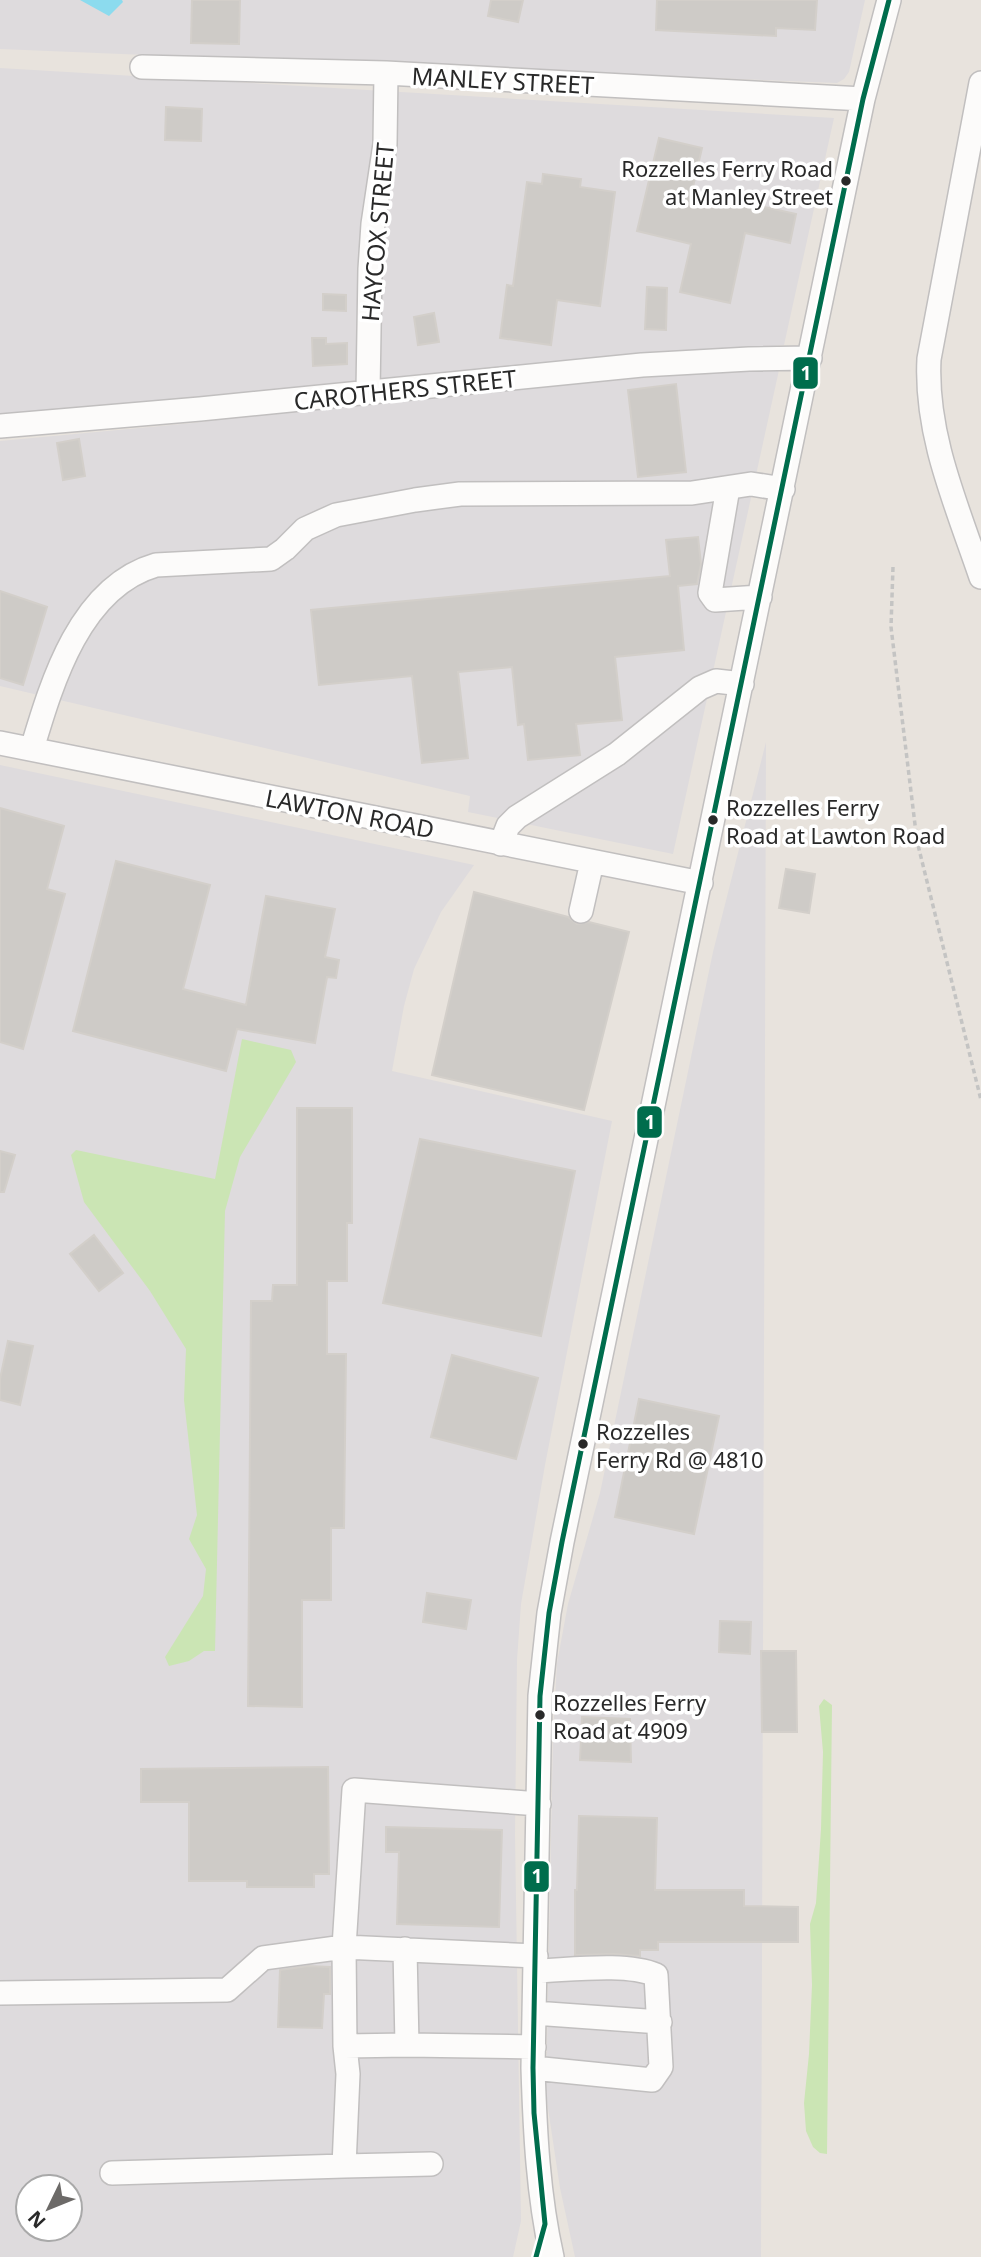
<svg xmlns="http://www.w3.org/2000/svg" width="981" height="2257" viewBox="0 0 981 2257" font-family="'Noto Sans',sans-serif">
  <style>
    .industrial { fill: #dedbdd; fill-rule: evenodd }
    .green { fill: #cbe5b4 }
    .water { fill: #8cdbee }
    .building { fill: #cecbc7; stroke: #d3cfca; stroke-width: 2 }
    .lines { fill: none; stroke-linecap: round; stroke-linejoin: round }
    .minor-casing { stroke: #c1bfbf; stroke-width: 26 }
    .path { stroke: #c4c4c3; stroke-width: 3.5; stroke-dasharray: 5 3.5; stroke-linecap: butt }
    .minor { stroke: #fcfbfa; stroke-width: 23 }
    .bus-1-casing { stroke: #fff; stroke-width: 10 }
    .bus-1 { stroke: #006d4d; stroke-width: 5 }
    .bus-dot { fill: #292929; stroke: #fff; stroke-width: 2.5 }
    .labels { text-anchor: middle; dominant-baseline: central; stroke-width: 7; stroke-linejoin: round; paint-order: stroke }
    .bus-label { font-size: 22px; fill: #292929; stroke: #fff; text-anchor: start }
    .street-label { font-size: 24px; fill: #292929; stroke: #fff }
    .line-badge { stroke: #fff; stroke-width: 2.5 }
    .badge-label { font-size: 19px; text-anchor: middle; font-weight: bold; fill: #fff }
  </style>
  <rect width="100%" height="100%" fill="#e8e3dd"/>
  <path class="industrial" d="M0 0H865L849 72 844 79 837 83 0 49Z
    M0 68 834 118 784 345 0 420Z
    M779 370 673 854 468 812 470 796 0 686V441L193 423 367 401 691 374Z
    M766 742 761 2257H575L560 2188 546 2095 553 1737 557 1663 568 1604 600 1493 713 952Z
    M0 765 474 865 441 912 414 969 404 1006 392 1071 612 1121 545 1465 521 1604 517 1660 515 1834 521 2221 513 2257H0ZM28 2187H70V2229H28Z"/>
  <path class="green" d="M242 1039 291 1050 296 1062 240 1157 225 1211 215 1651H204L189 1661 169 1666 165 1657 203 1596 206 1569 189 1539 197 1515 184 1400 186 1349 150 1291 84 1202 71 1155 76 1150 215 1179Z
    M824 1699 832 1705 827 2154 820 2153 813 2147 806 2131 804 2103 809 2054 812 1985 810 1924 816 1903 821 1829 823 1752 819 1706Z"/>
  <path class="water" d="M80 0H122L123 2 109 16Z"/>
  <path class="building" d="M192 0H240L239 44 191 43Z
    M491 0H523L518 22 488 16Z
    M657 0H817L815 30 776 28V36L656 30Z
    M166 107 202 109 201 141 165 140Z
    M659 138 702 148 692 191 796 214 790 243 745 233 730 303 680 292 691 244 637 231Z
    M543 174 581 179 580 187 615 192 600 306 557 300 551 345 500 338 507 285 513 286 527 182 542 184Z
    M647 287 667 288 666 330 645 329Z
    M323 294 346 295V311L323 310Z
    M434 313 439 342 418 345 414 317Z
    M312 338H326V344L347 343V364L313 366Z
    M676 384 686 472 638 477 628 390Z
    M79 439 85 476 63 480 57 443Z
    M698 537 701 564 697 584 678 586 684 650 615 657 622 720 576 724 580 755 528 760 524 724 518 725 512 667 458 672 468 758 422 763 412 676 319 685 311 610 670 576 666 540Z
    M0 591 47 607 23 685 0 678Z
    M0 808 64 826 47 889 65 894 23 1049 0 1042Z
    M116 861 210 885 183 989 246 1005 266 896 335 909 325 957 339 960 336 978 327 977 315 1043 237 1029 226 1071 73 1031Z
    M786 869 815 874 809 913 779 908Z
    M474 892 568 917 577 924 589 922 629 932 584 1110 432 1075Z
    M297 1108H352V1223H347V1281H327V1354H346L344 1528H331V1600H302V1707L248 1706 251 1301H272L273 1285H297Z
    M420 1139 575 1171 541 1336 383 1303Z
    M0 1151 15 1155 4 1192H0Z
    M94 1235 123 1273 99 1291 70 1254Z
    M8 1341 33 1346 20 1405 0 1400V1379Z
    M452 1355 538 1378 516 1459 431 1437Z
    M639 1399 719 1416 694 1534 615 1517Z
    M427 1593 471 1600 466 1629 423 1622Z
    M720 1621 751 1622 750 1654 719 1652Z
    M761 1651H796L797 1732H762Z
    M582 1717 630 1719 631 1762 580 1760Z
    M328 1767 329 1874H314V1887H247V1881H189V1802H141V1769Z
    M579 1816 657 1818 655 1890H744V1906L798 1907V1942H658V1950H640V1956L614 1954 575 1955V1890H577Z
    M386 1827 502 1830 499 1927 397 1924 399 1852H386Z
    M308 1966 330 1967V1994H324L322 2028 278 2027 280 1970Z"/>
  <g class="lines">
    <defs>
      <path id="minor" d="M142 67 386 73 863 99
        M981 83 929 359C925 435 957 506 981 577
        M368 391 370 269 373 224 385 144 386 73
        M0 426 200 409 642 365 749 359 810 358
        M728 488 710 593 715 600 760 597
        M0 743 701 883
        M32 749C52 682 80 587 156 565L271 559 285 549 305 529 336 515 415 500 460 494 692 493 751 484 783 489
        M501 844 508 826 517 817 617 754 700 688 716 681 742 684
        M581 911 592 862
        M405 1949 407 2045 534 2047
        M0 1993 227 1990 263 1958 344 1947 536 1956
        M534 2013 660 2022
        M407 2045 345 2046 348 2074 344 2166 431 2164
        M345 2046 344 1947 354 1790 539 1804
        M533 2068 652 2080 661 2067 656 1975C626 1962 569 1970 536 1971
        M112 2173 344 2166
        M552 2257C538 2195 535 2131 533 2068L540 1696 549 1613 562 1542 863 99 889 0"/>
    </defs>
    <use href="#minor" class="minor-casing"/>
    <path class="path" d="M893 567 891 627 917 841 981 1100"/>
    <use href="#minor" class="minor"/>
    <defs>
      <path id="bus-1" d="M536 2257 545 2224 534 2113 533 2068 540 1696 549 1613 562 1542 863 99 889 0"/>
    </defs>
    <use href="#bus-1" class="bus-1-casing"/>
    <use href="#bus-1" class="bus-1"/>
  </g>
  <g class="bus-dot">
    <circle cx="846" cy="181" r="6"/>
    <circle cx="713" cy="820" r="6"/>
    <circle cx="583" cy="1444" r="6"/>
    <circle cx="540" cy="1715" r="6"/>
  </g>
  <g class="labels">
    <g class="bus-label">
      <text x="833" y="168" text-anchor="end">Rozzelles Ferry Road<tspan x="833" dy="28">at Manley Street</tspan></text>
      <text x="726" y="807">Rozzelles Ferry<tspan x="726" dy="28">Road at Lawton Road</tspan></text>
      <text x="596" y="1431">Rozzelles<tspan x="596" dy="28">Ferry Rd @ 4810</tspan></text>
      <text x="553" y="1702">Rozzelles Ferry<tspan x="553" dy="28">Road at 4909</tspan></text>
    </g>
    <g class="street-label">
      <text transform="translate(503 80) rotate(3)">MANLEY STREET</text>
      <text transform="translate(377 232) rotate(-85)">HAYCOX STREET</text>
      <text transform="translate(405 389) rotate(-6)">CAROTHERS STREET</text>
      <text transform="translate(350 813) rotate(11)">LAWTON ROAD</text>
    </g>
  </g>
  <g class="line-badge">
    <rect x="792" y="356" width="27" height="34" rx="7" fill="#006d4d"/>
    <rect x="636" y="1105" width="27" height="34" rx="7" fill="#006d4d"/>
    <rect x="523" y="1860" width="27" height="33" rx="7" fill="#006d4d"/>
  </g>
  <g class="badge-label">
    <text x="806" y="380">1</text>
    <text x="650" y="1129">1</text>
    <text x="537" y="1883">1</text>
  </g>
  <g transform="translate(49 2208) rotate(227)"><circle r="33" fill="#ffffff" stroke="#a9a9a9" stroke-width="2"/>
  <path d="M0-5L12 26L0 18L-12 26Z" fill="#6c6a68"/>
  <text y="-10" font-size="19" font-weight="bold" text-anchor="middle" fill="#292929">N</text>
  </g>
</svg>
